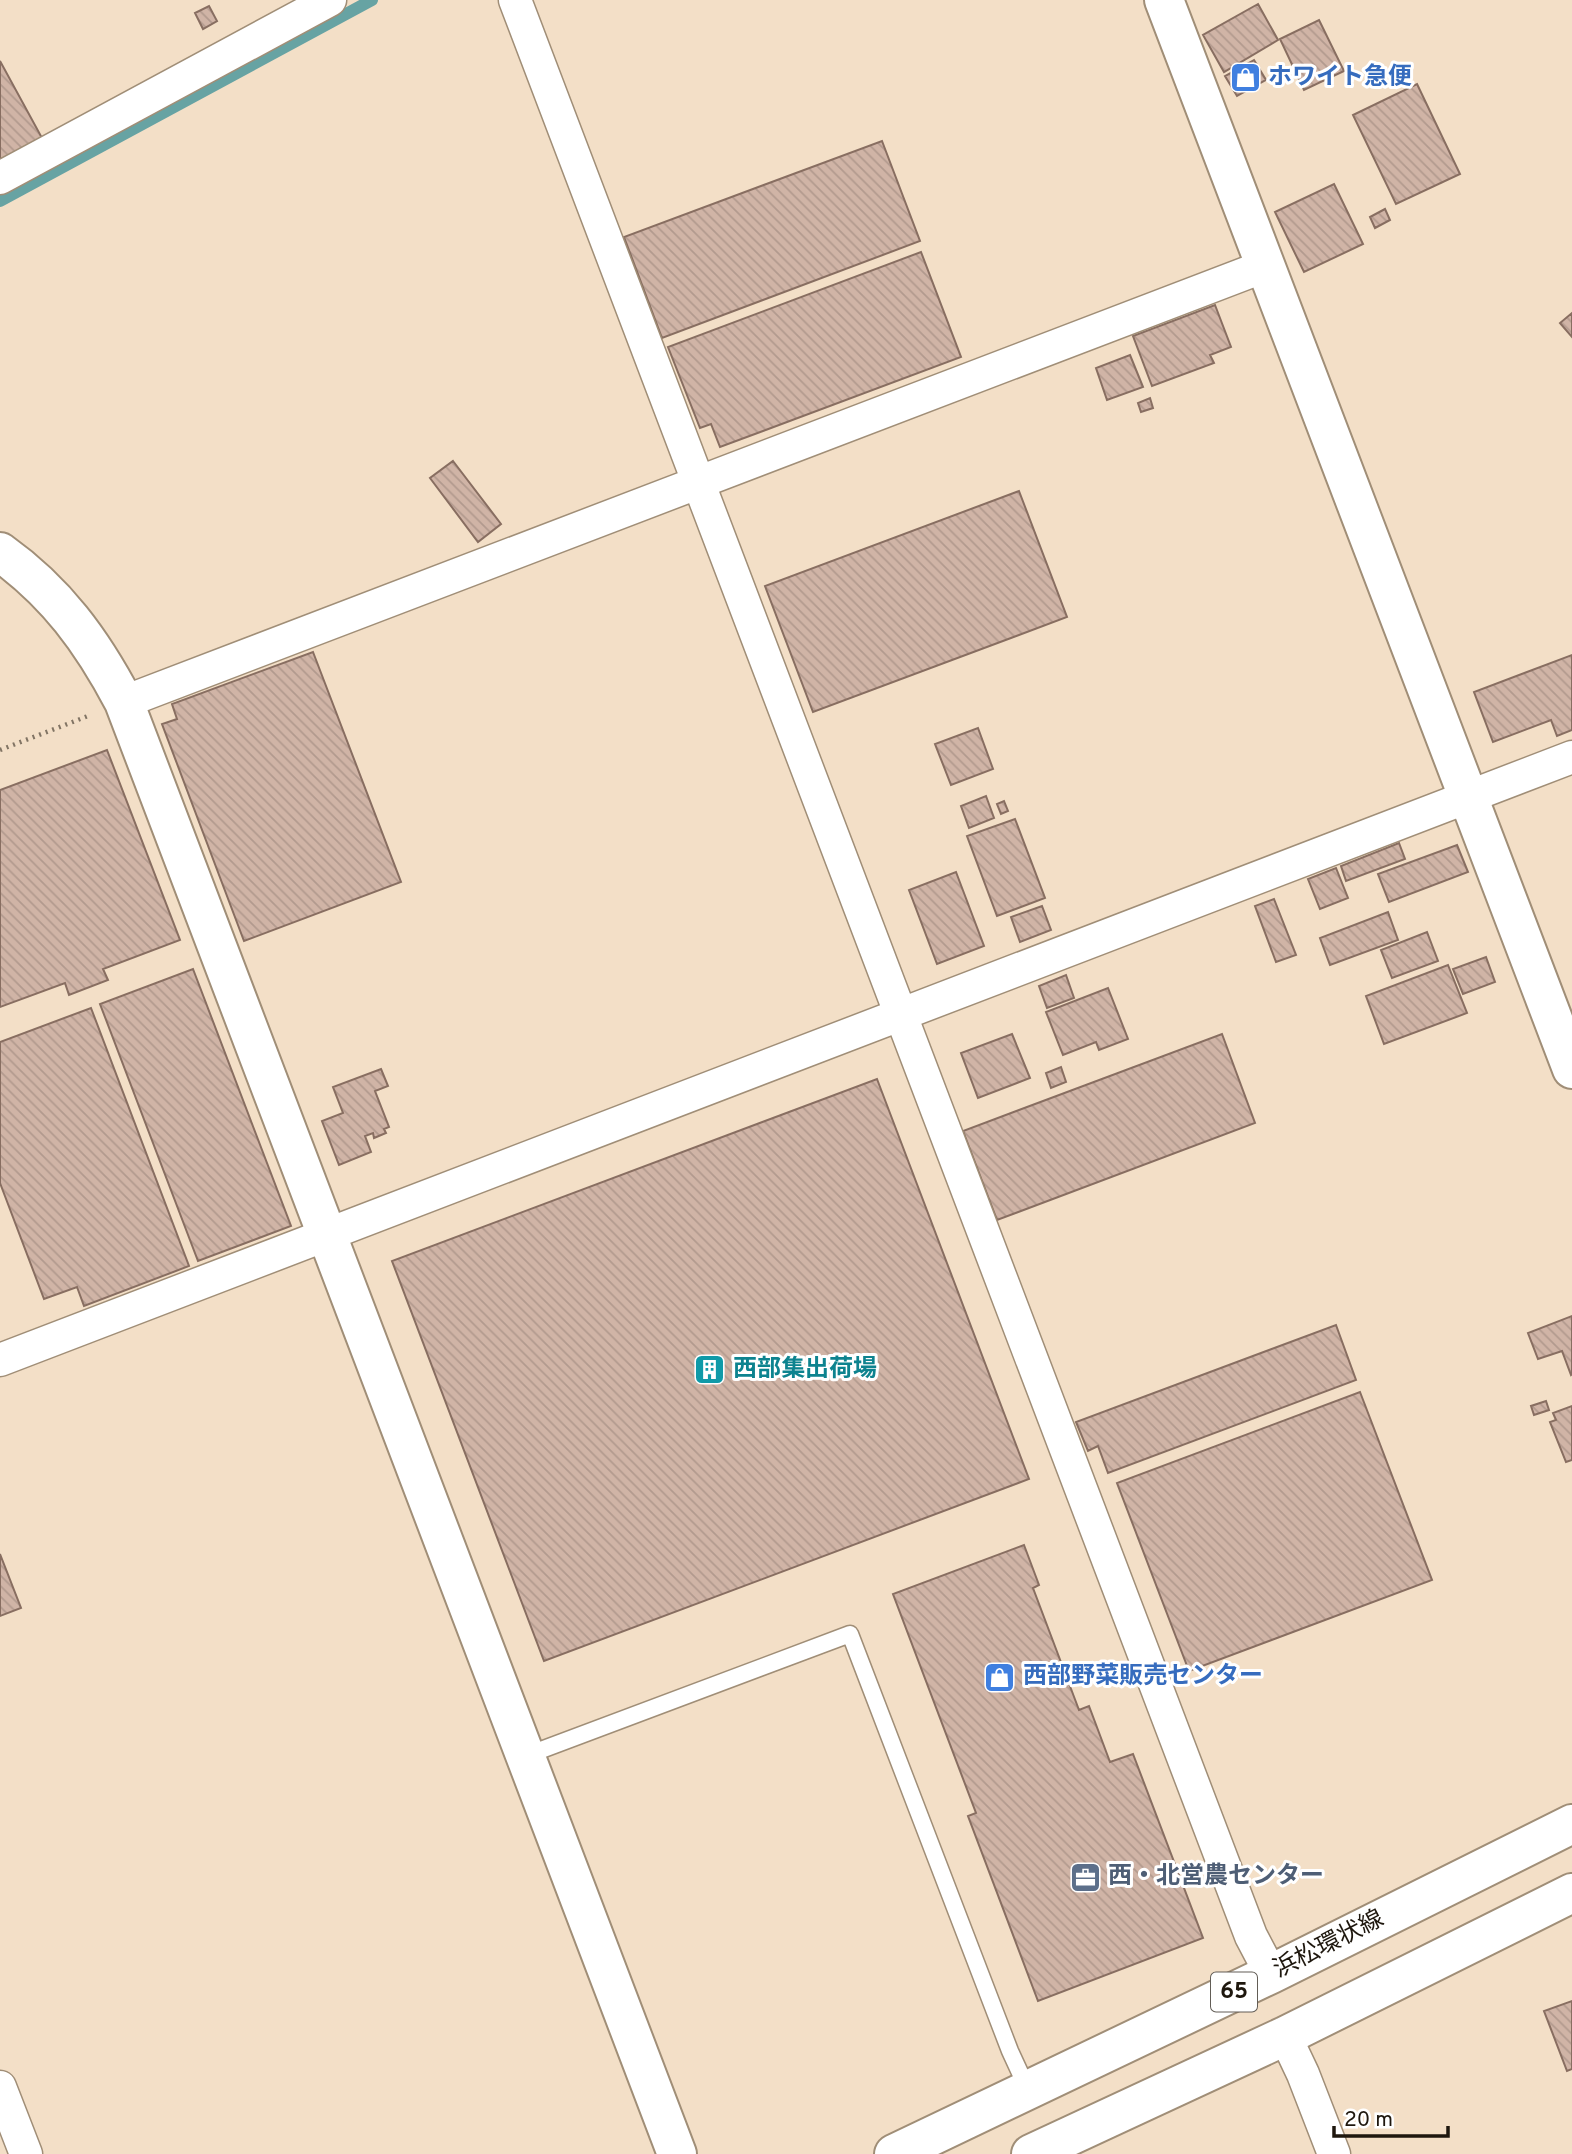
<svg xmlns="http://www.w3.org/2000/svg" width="1572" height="2154" viewBox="0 0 1572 2154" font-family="Overpass,'Noto Sans JP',sans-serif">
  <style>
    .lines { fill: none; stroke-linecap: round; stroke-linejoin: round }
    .stream { stroke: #67a3a3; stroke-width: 12 }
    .building { fill: url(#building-back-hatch); stroke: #886e61; stroke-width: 2 }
    .service-casing { stroke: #a08e77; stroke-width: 19 }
    .minor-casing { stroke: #a08e77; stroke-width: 35 }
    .tertiary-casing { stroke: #a08e77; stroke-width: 42 }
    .primary-casing { stroke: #a08e77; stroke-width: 42 }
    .path { stroke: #817464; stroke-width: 4.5; stroke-dasharray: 2 5; stroke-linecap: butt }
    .service { stroke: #fff; stroke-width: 16 }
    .minor { stroke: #fff; stroke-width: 32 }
    .tertiary { stroke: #fff; stroke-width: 38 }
    .primary { stroke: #fff; stroke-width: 38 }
    .labels { text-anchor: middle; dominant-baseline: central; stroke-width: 6; stroke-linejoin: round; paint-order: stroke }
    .shield { fill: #fff; stroke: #625d56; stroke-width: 2 }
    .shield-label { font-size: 23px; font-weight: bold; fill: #1e170e }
    .shop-label { font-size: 24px; font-weight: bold; fill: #366cbe; stroke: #fff; text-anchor: start }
    .culture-label { font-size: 24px; font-weight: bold; fill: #0d838f; stroke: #fff; text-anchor: start }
    .service-label { font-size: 24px; font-weight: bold; fill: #4e5e75; stroke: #fff; text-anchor: start }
    .street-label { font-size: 24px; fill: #1e170e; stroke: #fff }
  </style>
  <defs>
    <pattern id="building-back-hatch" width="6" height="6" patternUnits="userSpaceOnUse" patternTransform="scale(1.75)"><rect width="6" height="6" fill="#d0b4a6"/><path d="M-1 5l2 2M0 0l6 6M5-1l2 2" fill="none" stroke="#b29a8e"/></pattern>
  </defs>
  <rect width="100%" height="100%" fill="#f3dfc7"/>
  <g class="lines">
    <path class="stream" d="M0 201 372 0"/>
  </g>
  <path class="building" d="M1258 4 1278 40 1224 72 1203 35Z
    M209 6 217 21 203 29 195 13Z
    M1319 20 1344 71 1304 90 1280 39Z
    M1254 60 1266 80 1237 96 1225 76Z
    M0 61 42 138 0 160Z
    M1417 84 1460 174 1396 204 1353 115Z
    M882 141 920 241 662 338 624 237Z
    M1334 184 1363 244 1304 272 1275 212Z
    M1385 209 1390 220 1375 228 1370 217Z
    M921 252 961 357 720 447 711 424 700 428 668 347Z
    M1215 305 1231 347 1210 355 1214 363 1152 386 1133 336Z
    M1572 313V337L1560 323Z
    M1130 355 1143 387 1107 400 1096 368Z
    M1150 398 1153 408 1141 412 1138 403Z
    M453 461 501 524 478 542 430 478Z
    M1019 491 1067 617 813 712 765 586Z
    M313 652 401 882 244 941 162 724 177 719 172 704Z
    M1572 655V730L1557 736 1551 720 1493 742 1474 692Z
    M978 728 993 769 951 785 935 744Z
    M107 750 180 940 103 969 108 980 69 995 65 983 0 1007V790Z
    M986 796 994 818 969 828 961 806Z
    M1004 801 1008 811 1001 814 997 804Z
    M1015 819 1045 898 997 916 967 836Z
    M1399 843 1405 859 1346 881 1341 866Z
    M1457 845 1468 872 1389 902 1378 874Z
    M1336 868 1348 898 1320 909 1308 879Z
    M956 872 984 946 937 964 909 890Z
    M1274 899 1296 955 1276 962 1255 906Z
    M1042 906 1051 930 1020 942 1011 917Z
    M1388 912 1398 940 1330 965 1320 938Z
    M1427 932 1438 961 1392 978 1381 950Z
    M1486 957 1495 982 1463 994 1453 969Z
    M1448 965 1467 1013 1384 1044 1366 996Z
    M193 969 291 1226 198 1261 100 1004Z
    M1066 975 1074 998 1047 1008 1039 986Z
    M1108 988 1128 1039 1099 1050 1096 1042 1063 1055 1046 1012Z
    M91 1008 189 1266 84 1306 77 1287 44 1299 0 1183V1042Z
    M1012 1034 1030 1078 978 1098 961 1053Z
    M1222 1034 1255 1123 997 1220 963 1131Z
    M1061 1067 1066 1082 1051 1088 1046 1073Z
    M381 1069 388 1086 375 1091 389 1127 384 1129 386 1133 374 1138 373 1133 365 1136 371 1152 339 1165 322 1121 343 1113 333 1087Z
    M877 1079 1029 1479 544 1661 392 1261Z
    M1572 1316V1374L1571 1375 1562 1351 1538 1359 1528 1333Z
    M1336 1325 1356 1380 1108 1473 1098 1446 1088 1451 1076 1422Z
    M1360 1392 1432 1580 1189 1671 1117 1483Z
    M1546 1401 1549 1410 1534 1415 1531 1406Z
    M1572 1406V1460L1566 1462 1550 1422 1556 1420 1553 1413Z
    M1024 1545 1039 1585 1033 1588 1079 1710 1089 1706 1110 1762 1133 1754 1203 1938 1038 2001 968 1816 976 1813 893 1594Z
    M0 1554 21 1608 0 1616Z
    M1572 2001V2069L1567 2071 1544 2011Z"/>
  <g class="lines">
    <defs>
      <path id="service" d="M525 1756 850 1634 1010 2051 1028 2090"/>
      <path id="minor" d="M515 0 1251 1936 1271 1974
        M0 178 330 0
        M124 702 1265 266
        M0 1360 1572 757
        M1285 2036 1303 2074 1334 2154
        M0 2087 26 2154"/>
      <path id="tertiary" d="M1164 0 1572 1069
        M0 552C56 592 92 641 124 702L677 2154"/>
      <path id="primary" d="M894 2154 1271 1974 1572 1824
        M1031 2154 1285 2036 1572 1893"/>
    </defs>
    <use href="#service" class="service-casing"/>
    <use href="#minor" class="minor-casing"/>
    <use href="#tertiary" class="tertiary-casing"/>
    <use href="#primary" class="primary-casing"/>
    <path class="path" d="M0 750 88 716"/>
    <use href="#service" class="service"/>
    <use href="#minor" class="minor"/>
    <use href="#tertiary" class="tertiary"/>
    <use href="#primary" class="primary"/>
  </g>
  <defs>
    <symbol id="shop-square" viewBox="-11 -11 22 22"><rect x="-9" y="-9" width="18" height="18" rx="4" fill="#3f7fe0" stroke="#fff"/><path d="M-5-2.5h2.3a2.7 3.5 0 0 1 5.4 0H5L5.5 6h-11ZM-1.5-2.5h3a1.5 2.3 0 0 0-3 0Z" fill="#fff"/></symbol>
    <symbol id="building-square" viewBox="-11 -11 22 22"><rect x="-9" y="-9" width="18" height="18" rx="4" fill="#0f9aa8" stroke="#fff"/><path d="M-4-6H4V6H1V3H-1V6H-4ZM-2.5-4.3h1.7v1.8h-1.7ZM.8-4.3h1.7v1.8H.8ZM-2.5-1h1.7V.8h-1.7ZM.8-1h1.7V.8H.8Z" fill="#fff"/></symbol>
    <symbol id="office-square" viewBox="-11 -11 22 22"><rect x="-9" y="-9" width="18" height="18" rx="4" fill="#5c6f8a" stroke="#fff"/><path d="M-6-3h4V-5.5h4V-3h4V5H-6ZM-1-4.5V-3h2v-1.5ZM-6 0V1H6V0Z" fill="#fff"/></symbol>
  </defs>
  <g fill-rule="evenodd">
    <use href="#shop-square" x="1228" y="60" width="35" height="35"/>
    <use href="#building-square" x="692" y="1352" width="35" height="35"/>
    <use href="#shop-square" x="982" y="1660" width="35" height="35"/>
    <use href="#office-square" x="1068" y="1860" width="35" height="35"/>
  </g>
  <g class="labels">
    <rect class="shield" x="1211" y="1972.5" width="46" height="39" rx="5"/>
    <g class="shield-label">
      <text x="1234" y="1992">65</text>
    </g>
    <g class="shop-label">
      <text x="1268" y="78">ホワイト急便</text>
      <text x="1023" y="1677">西部野菜販売センター</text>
    </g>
    <g class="culture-label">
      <text x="733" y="1370">西部集出荷場</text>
    </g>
    <g class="service-label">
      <text x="1108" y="1877">西・北営農センター</text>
    </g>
    <g class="street-label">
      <text transform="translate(1329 1945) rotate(-27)">浜松環状線</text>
    </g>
  </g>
  <path d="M1334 2126v10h114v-10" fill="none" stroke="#1e170e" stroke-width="3.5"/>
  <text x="1344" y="2126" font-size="21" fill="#1e170e" stroke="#ffffff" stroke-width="5" paint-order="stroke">20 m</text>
</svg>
